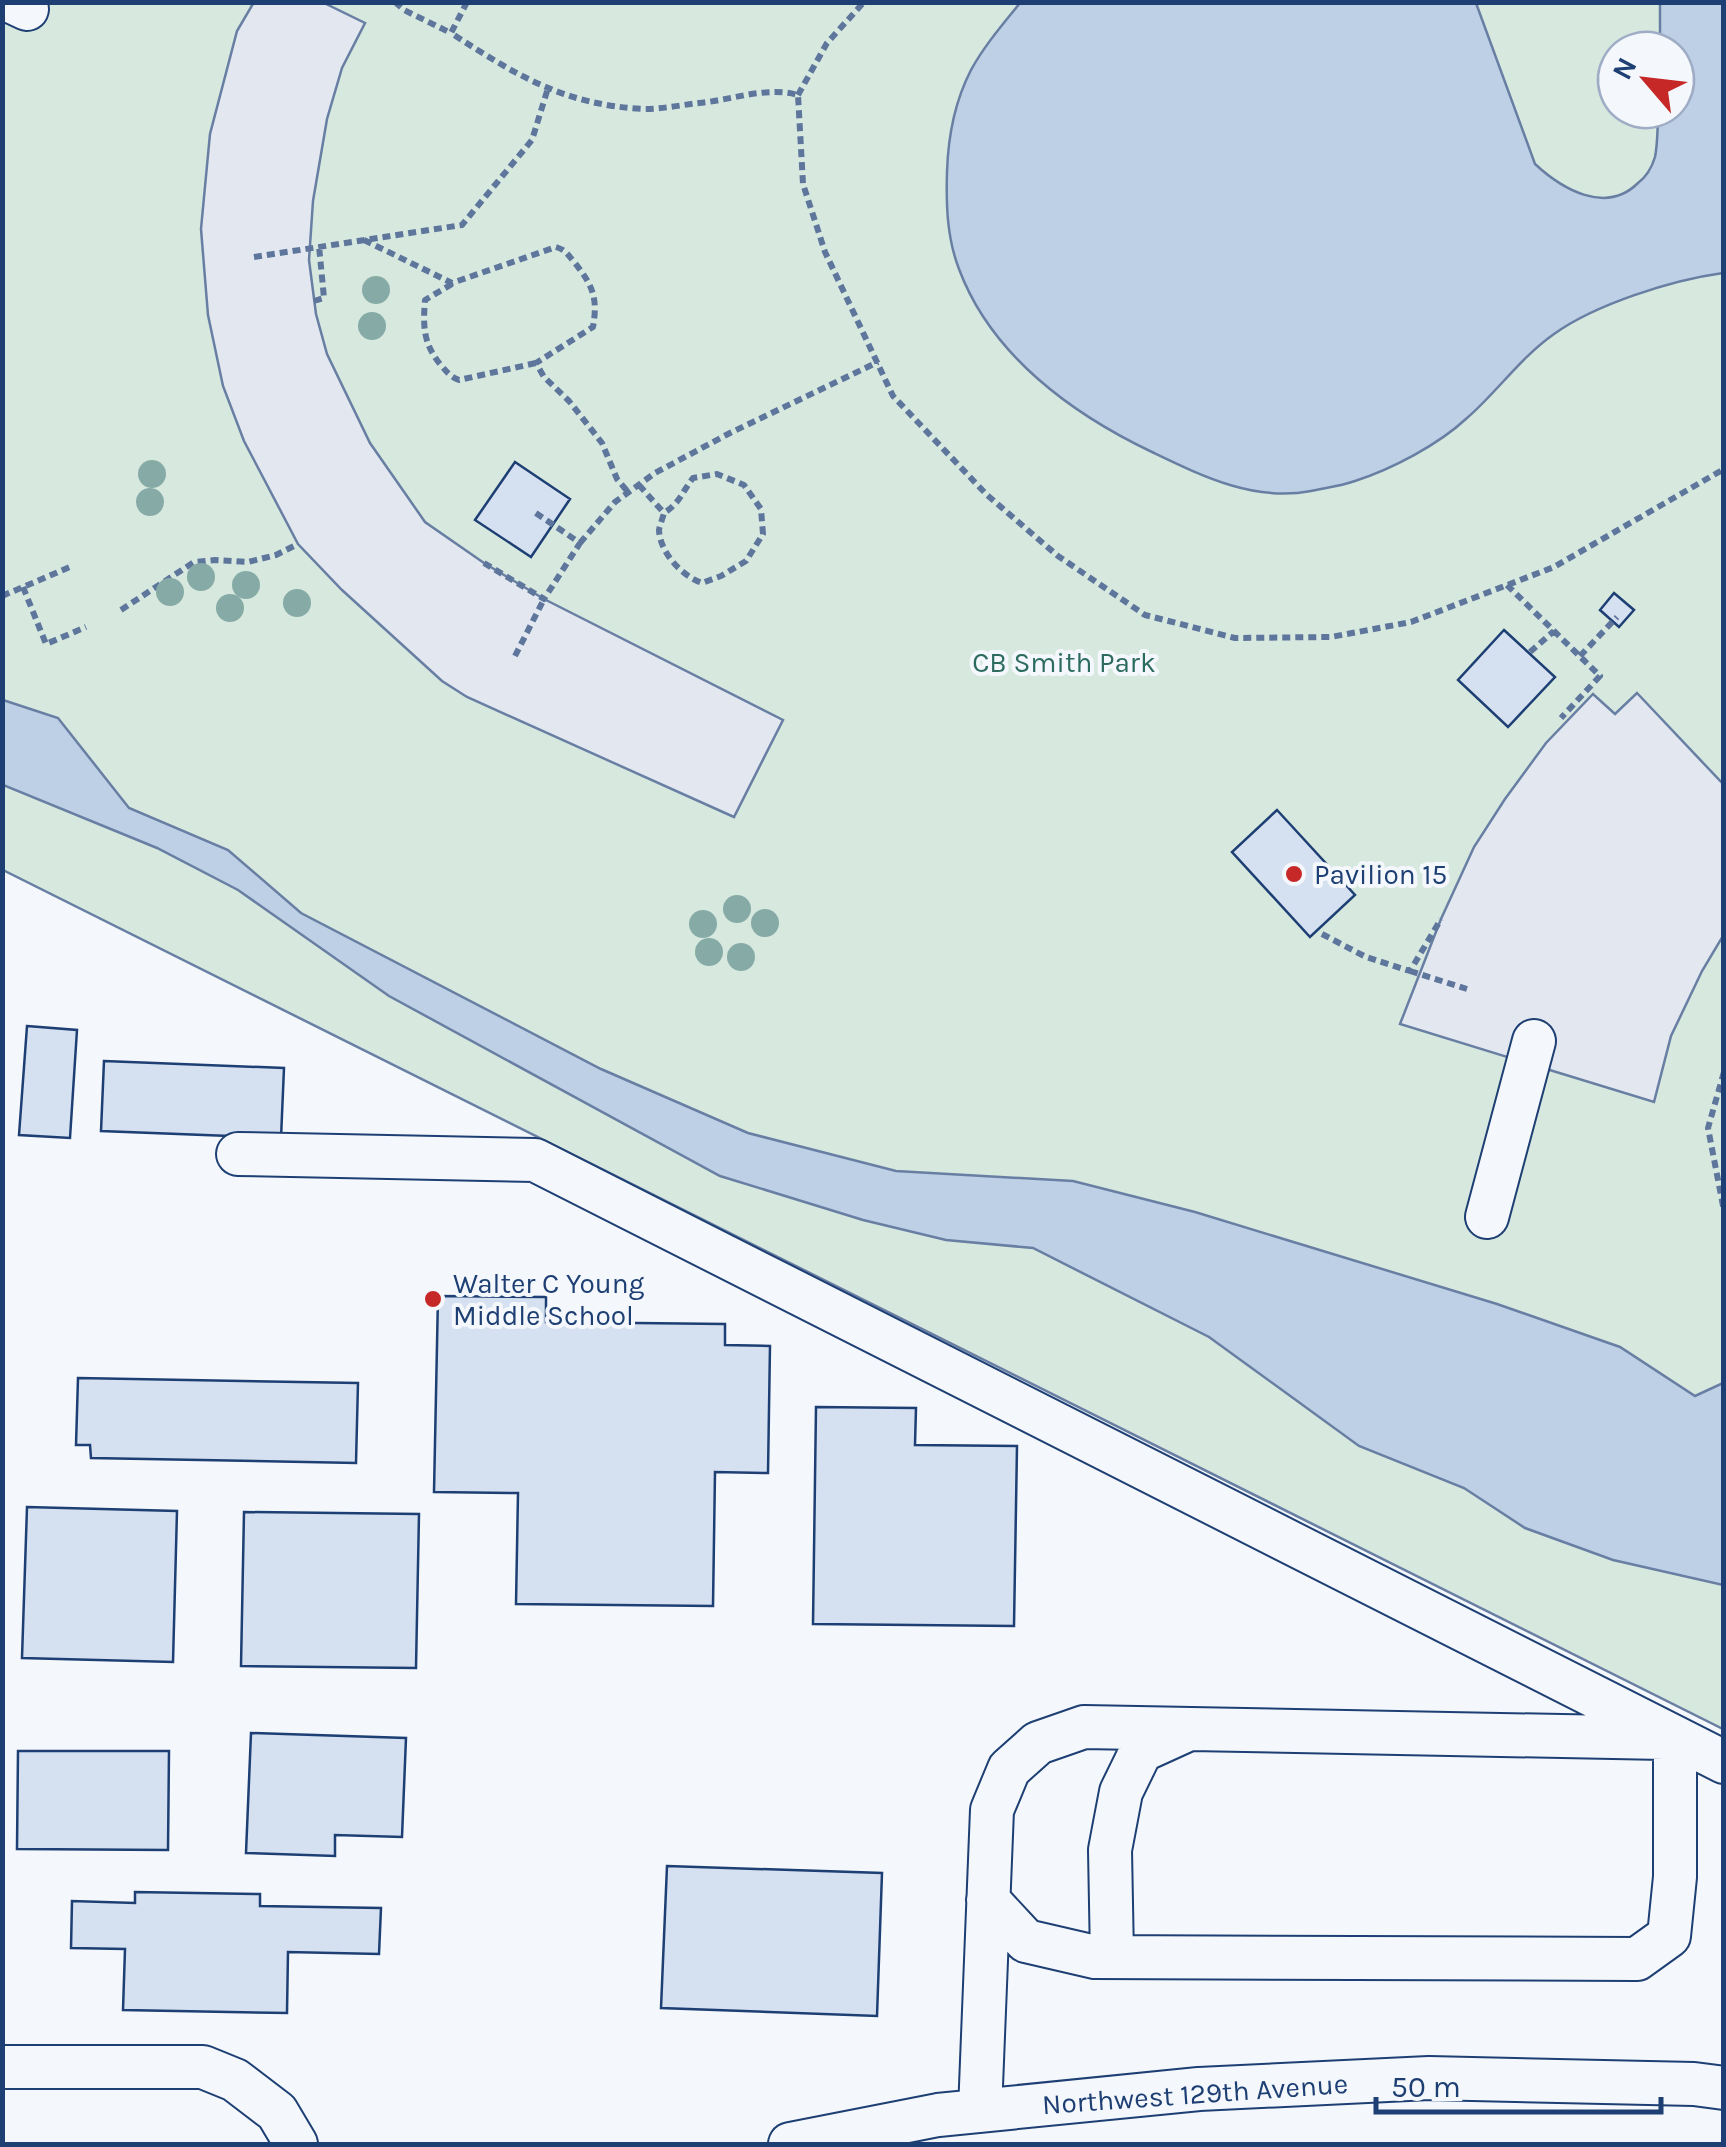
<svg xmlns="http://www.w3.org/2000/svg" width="1726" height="2147" viewBox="0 0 1726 2147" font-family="Karla,sans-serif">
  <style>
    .green { fill: #d7e8df; stroke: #687fa3; stroke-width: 2.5; fill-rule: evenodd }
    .parking { fill: #e3e8f0; stroke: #687fa3; stroke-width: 2.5 }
    .water { fill: #bed0e5; stroke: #687fa3; stroke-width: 2.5 }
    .building { fill: #d5e0f0; stroke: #1d3f73; stroke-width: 2.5 }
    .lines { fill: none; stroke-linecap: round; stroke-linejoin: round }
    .minor-casing { stroke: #1d3f73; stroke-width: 46 }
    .path { stroke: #5e769c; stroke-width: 6; stroke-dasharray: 8 5; stroke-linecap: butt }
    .minor { stroke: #f4f7fb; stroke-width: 42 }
    .tree { fill: #86aba6 }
    .poi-dot { fill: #c62828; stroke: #f4f7fb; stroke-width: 4 }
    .labels { text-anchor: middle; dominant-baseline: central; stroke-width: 8; stroke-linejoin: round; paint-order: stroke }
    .park-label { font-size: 28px; fill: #2c6c60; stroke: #f4f7fb }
    .poi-label { font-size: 28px; fill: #1d3f73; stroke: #f4f7fb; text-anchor: start }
    .street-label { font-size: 28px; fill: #1d3f73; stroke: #f4f7fb }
  </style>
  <rect width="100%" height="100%" fill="#f4f7fb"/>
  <path class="green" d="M2 3H1723V1729L3 870ZM1616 50H1676V110H1616Z"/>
  <path class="parking" d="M254 2 324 3 365 23 342 68 327 119 313 201 309 260 316 314 327 354 370 443 425 522 484 563 544 599 783 720 734 817 467 697 442 681 342 590 298 544 244 441 223 386 208 315 201 229 210 134 237 31Z
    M1637 693 1724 785 1723 936 1702 971 1671 1036 1654 1102 1400 1024 1441 919 1474 847 1505 799 1546 743 1593 694 1615 714Z"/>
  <path class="water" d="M1020 3H1476L1535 164C1562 189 1606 215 1638 183 1646 177 1652 167 1655 157 1658 143 1657 125 1659 110H1676V50H1660V3H1723V273C1672 280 1596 304 1554 334 1520 358 1497 392 1467 418 1438 445 1392 469 1355 481 1341 486 1325 488 1311 491 1254 502 1202 476 1152 452 1072 414 991 355 959 269 947 238 946 205 947 172 948 138 955 101 971 70 984 46 1003 24 1020 3Z
    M3 700 58 718 129 808 228 850 301 913 601 1069 748 1133 896 1171 1073 1181 1195 1212 1497 1304 1620 1347 1695 1396 1723 1383V1585L1613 1560 1525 1528 1464 1488 1359 1446 1209 1337 1033 1248 946 1240 863 1220 720 1176 389 996 238 890 157 848 3 785Z"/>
  <path class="building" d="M515 462 570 499 531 557 475 520Z
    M1614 593 1634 610 1619 627 1600 610Z
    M1504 630 1555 677 1508 727 1458 680Z
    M1277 810 1355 895 1310 937 1232 852Z
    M27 1026 77 1030 70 1138 19 1135Z
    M104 1061 284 1068 281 1138 101 1131Z
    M438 1296 546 1297V1322L725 1324V1345L770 1346 768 1473 715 1472 713 1606 516 1604 518 1493 434 1492Z
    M78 1378 358 1383 356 1463 91 1458 90 1445H76Z
    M816 1407 916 1408 915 1445 1017 1446 1014 1626 813 1624Z
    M27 1507 177 1511 173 1662 22 1658Z
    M244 1512 419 1514 416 1668 241 1666Z
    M251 1733 406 1738 402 1837 335 1835V1856L246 1853Z
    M18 1751H169L168 1850 17 1849Z
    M667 1866 882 1873 877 2016 661 2008Z
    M135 1892 260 1894V1906L381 1908 379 1954 288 1952 287 2013 123 2010 125 1949 71 1948 72 1901 135 1903Z"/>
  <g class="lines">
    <defs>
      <path id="minor" d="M12 2 27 9
        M238 1154 535 1160 1724 1762
        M1487 1217 1534 1041
        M988 1900 1026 1941 1095 1957 1637 1959 1669 1936 1675 1877V1738
        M1112 1957 1110 1850 1121 1792 1141 1751 1185 1731
        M2 2067H203L235 2080 277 2112 296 2144
        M980 2111 992 1810 1009 1769 1038 1743 1084 1727 1664 1738
        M790 2144 938 2115 1199 2089 1429 2078 1694 2084 1724 2088"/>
    </defs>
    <use href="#minor" class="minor-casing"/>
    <path class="path" d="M395 2 404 10 451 33
      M467 2 451 33C516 75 564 105 644 109 662 109 681 105 699 103 732 100 766 86 798 95L803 184 825 252 893 396 987 495 1058 556 1145 615 1235 638 1331 637 1411 622 1554 567 1724 469
      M798 95 827 43 864 2
      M364 240 452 283 556 247C566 250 568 255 575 263 593 286 598 298 593 327L536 363 544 377 569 401 602 443 617 479 628 492
      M254 257 462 225 532 140 548 88
      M452 284 425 300C423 326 423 343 440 364 446 371 449 376 459 380L536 363
      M314 301 324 298 319 246
      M639 485 664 513C664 514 659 528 659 530 660 553 682 576 702 583L721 576 746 561 763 534 761 509 744 485 717 474 693 478C682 492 680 503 664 513
      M580 543 615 502 655 473 730 433 878 362
      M484 563 544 599 580 543 533 511
      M1507 585 1600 676 1561 718
      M23 587 46 644 86 627
      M2 596 70 567
      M121 610 194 562 215 560 248 562 276 555 298 544
      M1530 652 1554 631
      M515 656 544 599
      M1580 656 1617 617
      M1322 934 1366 957 1410 971 1441 919
      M1410 971 1467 989
      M1724 1072 1708 1128 1724 1211"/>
    <use href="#minor" class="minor"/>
  </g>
  <g class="tree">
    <circle cx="376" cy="290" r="14"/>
    <circle cx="372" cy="326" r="14"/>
    <circle cx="152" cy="474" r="14"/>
    <circle cx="150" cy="502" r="14"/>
    <circle cx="201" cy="577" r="14"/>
    <circle cx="246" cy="585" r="14"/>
    <circle cx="170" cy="592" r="14"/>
    <circle cx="297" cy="603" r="14"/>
    <circle cx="230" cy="608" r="14"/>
    <circle cx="737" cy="909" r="14"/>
    <circle cx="765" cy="923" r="14"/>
    <circle cx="703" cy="924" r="14"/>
    <circle cx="709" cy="952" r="14"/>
    <circle cx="741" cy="957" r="14"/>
  </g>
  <g class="poi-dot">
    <circle cx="1294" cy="874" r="10"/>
    <circle cx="433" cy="1299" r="10"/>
  </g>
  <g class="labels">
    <g class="park-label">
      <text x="1064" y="662">CB Smith Park</text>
    </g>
    <g class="poi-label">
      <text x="1314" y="874">Pavilion 15</text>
      <text x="453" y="1283">Walter C Young<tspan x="453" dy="32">Middle School</tspan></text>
    </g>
    <g class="street-label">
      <text transform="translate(1195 2094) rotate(-4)">Northwest 129th Avenue</text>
    </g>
  </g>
  <rect width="1726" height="2147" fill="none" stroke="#1d3f73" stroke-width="10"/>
  <g transform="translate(1646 80) rotate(298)"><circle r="48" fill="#f4f7fb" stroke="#9eadc5" stroke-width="2.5"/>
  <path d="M0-8L18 38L0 25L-18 38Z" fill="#c62828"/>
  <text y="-15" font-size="28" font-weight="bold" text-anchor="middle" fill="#1d3f73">N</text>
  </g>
  <path d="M1376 2097v15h285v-15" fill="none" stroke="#1d3f73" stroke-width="5"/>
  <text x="1391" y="2097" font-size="30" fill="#1d3f73" stroke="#f4f7fb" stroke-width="8" paint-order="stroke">50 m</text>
</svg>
